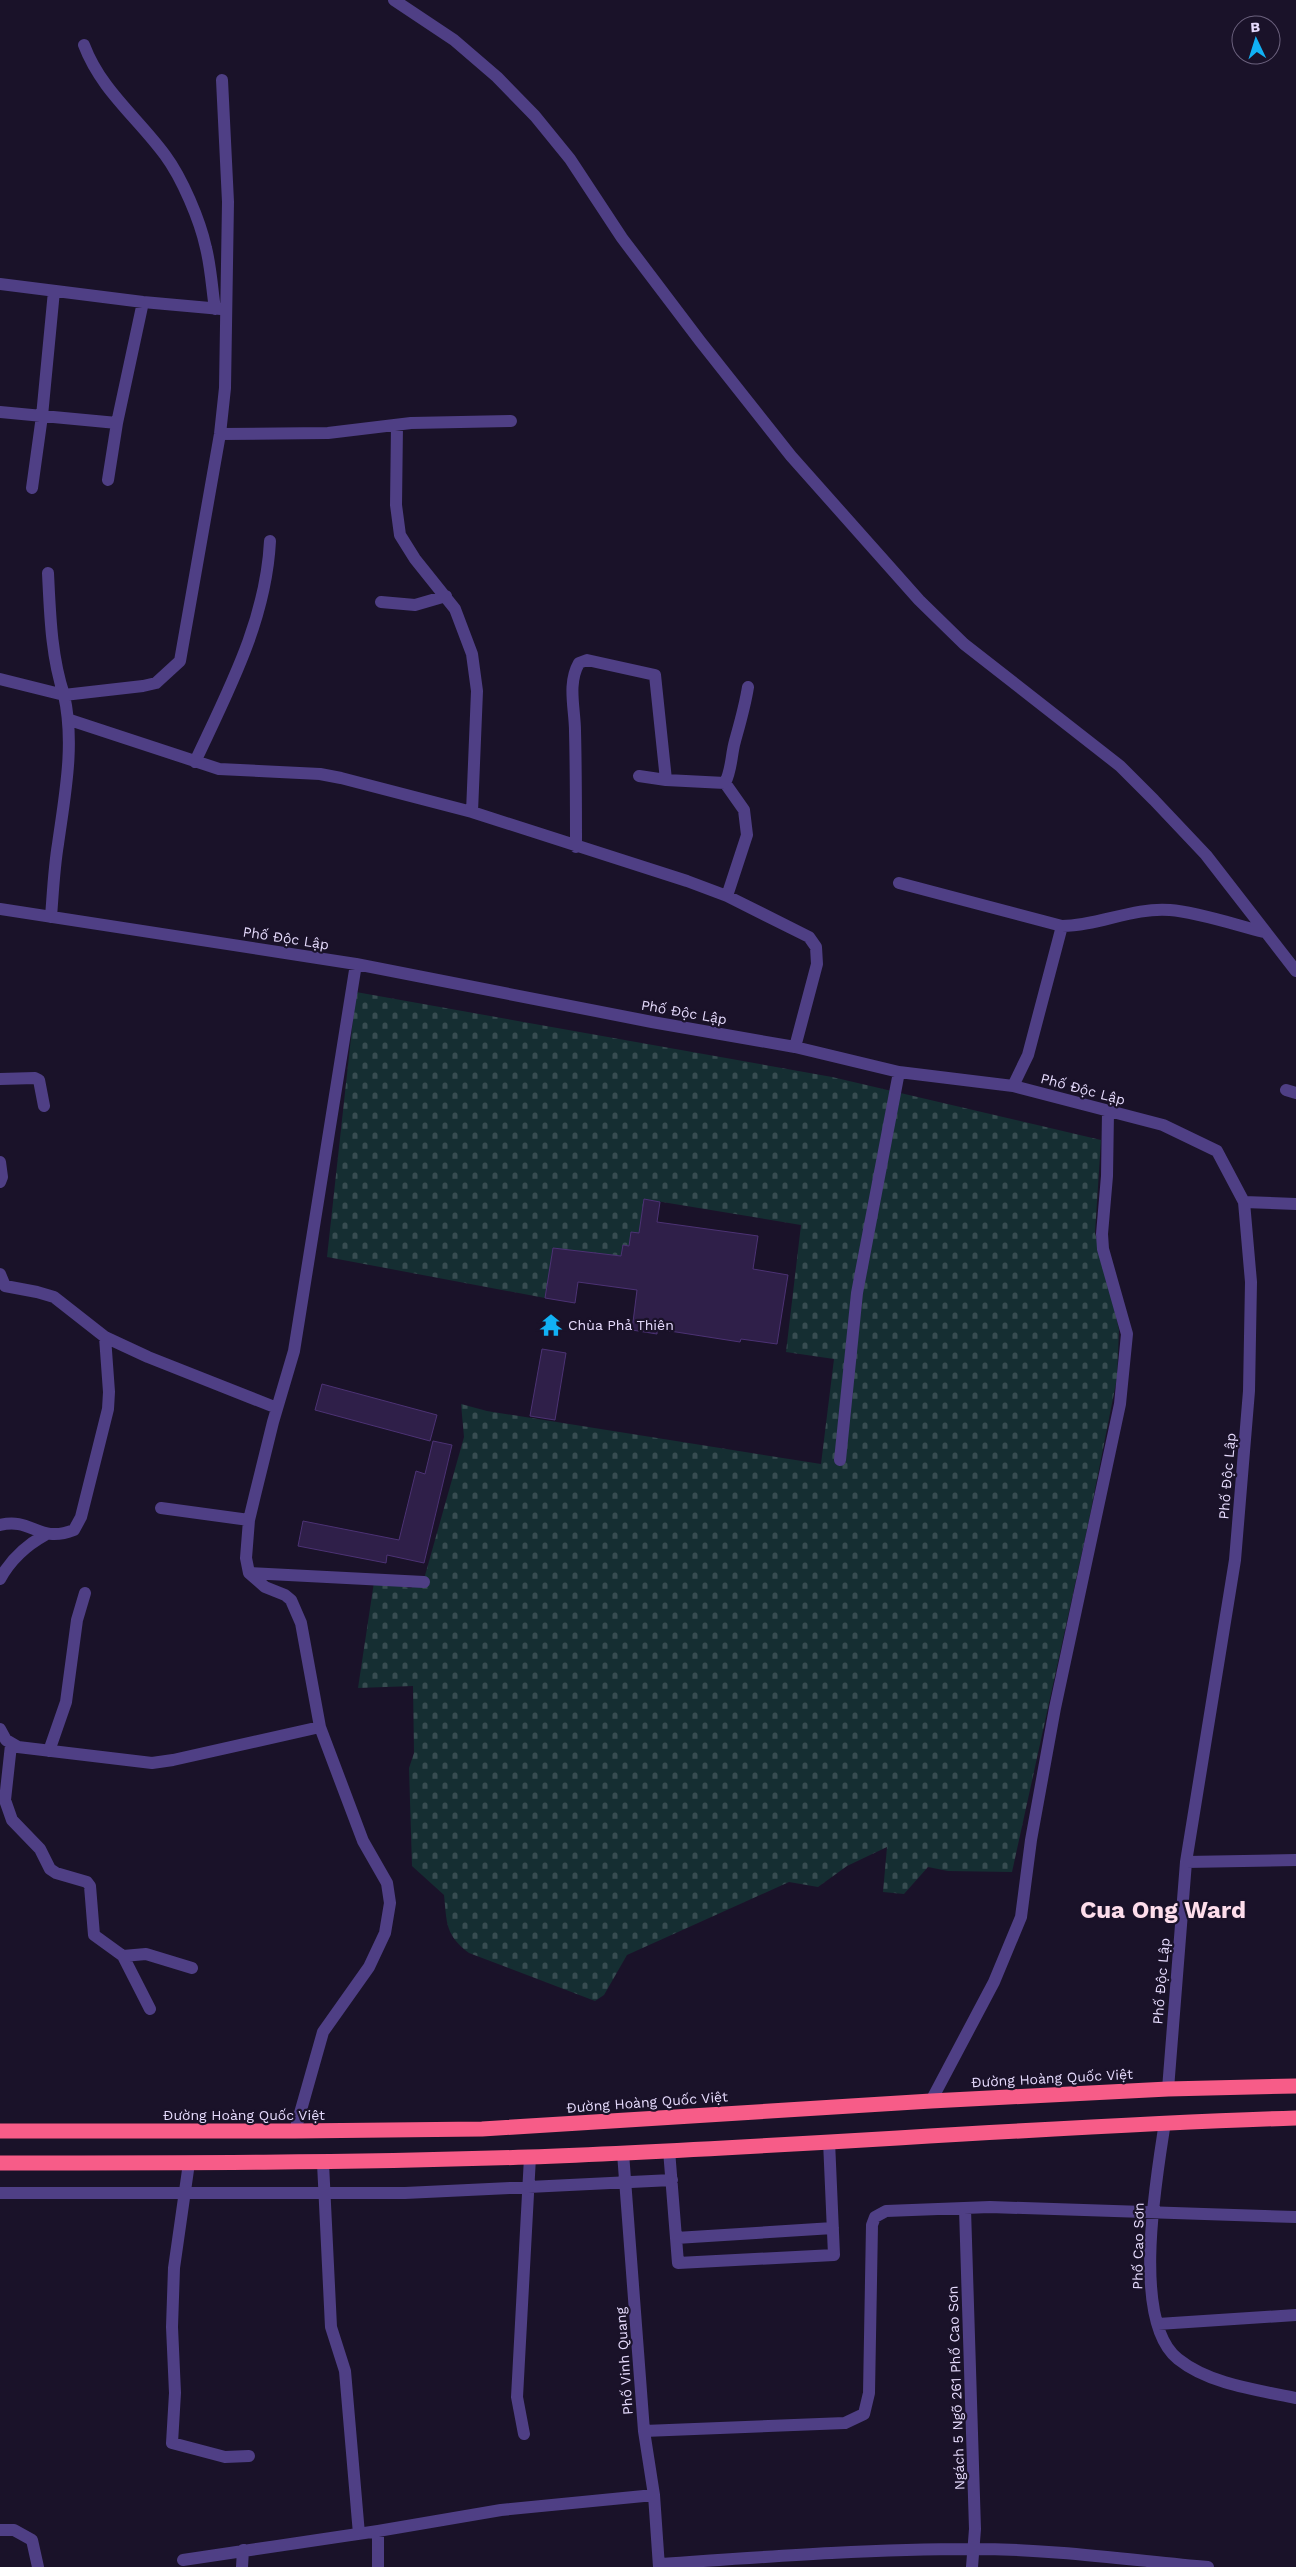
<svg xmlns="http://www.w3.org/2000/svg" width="1296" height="2567" viewBox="0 0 1296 2567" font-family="'Work Sans',sans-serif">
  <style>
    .cemetery { fill: url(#cemetery-stones) }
    .building { fill: #2f1f49; stroke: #4c3274 }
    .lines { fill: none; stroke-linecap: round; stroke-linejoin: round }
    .minor { stroke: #4f3f85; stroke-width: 12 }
    .highway { stroke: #f75c88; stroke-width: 15 }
    .labels { text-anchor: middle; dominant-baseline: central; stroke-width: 4.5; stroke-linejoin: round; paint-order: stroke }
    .street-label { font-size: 14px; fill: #e6dbfd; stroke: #1a1229 }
    .poi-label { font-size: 14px; fill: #e6dbfd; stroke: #1a1229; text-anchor: start }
    .town-label { font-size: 24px; font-weight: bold; fill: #fdddeb; stroke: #1a1229 }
  </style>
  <defs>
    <pattern id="cemetery-stones" width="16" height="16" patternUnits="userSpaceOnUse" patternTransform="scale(1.25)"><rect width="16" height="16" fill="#152e32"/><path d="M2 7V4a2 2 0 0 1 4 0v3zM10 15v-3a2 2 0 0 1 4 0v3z" fill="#374c51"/></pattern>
  </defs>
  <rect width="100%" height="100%" fill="#1a1229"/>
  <path class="cemetery" d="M356 992 832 1077 1101 1140 1095 1233 1108 1278 1119 1330 1117 1378 1088 1525 1012 1872 948 1871 928 1867 904 1894 883 1892 887 1847 847 1866 818 1887 789 1882 627 1955 604 1995 595 2001 469 1953C445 1935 447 1923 444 1895L412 1866 409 1768 414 1753 413 1686 358 1688 374 1582 411 1588 424 1579 464 1437 461 1404 487 1411 821 1464 834 1359 786 1352 801 1225 644 1199 639 1233 629 1246 623 1245 621 1256 553 1248 545 1298 327 1257Z"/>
  <path class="building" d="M644 1199 660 1202 657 1222 758 1236 753 1269 788 1275 777 1344 741 1339 740 1342 657 1329V1334L632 1330 637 1290 578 1282 575 1303 545 1298 553 1248 621 1256 623 1245 629 1246 631 1232 639 1233Z
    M542 1349 566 1353 555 1420 530 1416Z
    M322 1384 437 1415 430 1441 315 1410Z
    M433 1441 452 1445 424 1563 387 1555 386 1563 298 1546 303 1521 399 1540 416 1471 425 1474Z"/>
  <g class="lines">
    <path class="minor" d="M394 0 454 40 497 77 535 116 570 159 622 238 700 341 791 456 919 600 964 644 1120 766 1154 800 1206 855 1296 971
      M84 45C101 90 137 117 165 155 182 178 200 220 206 248 211 268 212 289 215 309
      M0 284 143 302 221 309
      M0 412 117 423
      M397 425 396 505 400 535 415 559 455 609 472 654 477 691 472 812
      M220 434 328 433 411 423 511 421
      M108 480 117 423 143 302
      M32 488 42 416 54 291
      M48 573C50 613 51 656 64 695
      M381 602 415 605 446 596
      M0 679 64 695
      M70 720 219 769 320 774 341 778 472 812 687 881 727 896 809 937 816 947 817 964 795 1047
      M195 762C228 691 266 621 270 541
      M639 776 666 780 725 783
      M576 847C576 808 576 770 575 731 575 709 567 684 579 663L587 660 655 675 666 780
      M899 883 1062 926C1098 926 1133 907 1170 910 1197 912 1236 925 1264 932
      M727 896 747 835 744 810 725 783C732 769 731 755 735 741 740 723 745 706 748 687
      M0 909 356 964 652 1022 795 1047 899 1072 1013 1086 1163 1125 1217 1151 1244 1202 1251 1282 1249 1391 1235 1560 1186 1862 1168 2089
      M51 917C53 892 54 868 58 844 65 794 75 744 64 695L143 686 156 683 180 661 220 434 225 388 228 202 222 80
      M0 1079 35 1078 39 1080 44 1106
      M1013 1086 1028 1055 1062 926
      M1286 1090 1296 1093
      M0 1162 2 1177 0 1182
      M1244 1202 1296 1204
      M0 1274 5 1286 37 1292 54 1297 105 1337 148 1357 277 1408
      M840 1460 857 1293 899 1072
      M161 1508 249 1520
      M0 1525C32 1517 38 1544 74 1530L81 1517 108 1409 109 1392 105 1337
      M249 1573 424 1582
      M0 1579C11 1559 25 1546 45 1535
      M0 1729 6 1740 18 1747 152 1763 173 1760 320 1727
      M11 1745 5 1800 12 1820 40 1849 50 1869 56 1873 87 1882 90 1886 94 1935 123 1956 150 2009
      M49 1751 66 1702 77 1620 85 1593
      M1186 1862 1296 1860
      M123 1956 146 1954 192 1968
      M931 2101 994 1982 1021 1917 1031 1840 1055 1708 1120 1404 1127 1334 1103 1249 1102 1234 1107 1176 1108 1112
      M1165 2122C1157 2175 1130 2321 1178 2359 1209 2384 1257 2390 1296 2398
      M295 2131 323 2032 369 1967 385 1933 390 1903 387 1883 363 1841 320 1727 301 1623 291 1600 285 1595 265 1587 249 1573 246 1558 249 1520 255 1495 273 1422 294 1351 356 964
      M669 2150 678 2263 834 2255 829 2141
      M623 2153 644 2431 654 2495 659 2567
      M189 2163 174 2268 172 2327 175 2393 172 2443 225 2457 249 2456
      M323 2163 331 2327 345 2371 359 2534
      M0 2193H405L672 2180
      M965 2209 975 2529 972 2567
      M676 2238 833 2228
      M1158 2324 1296 2315
      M644 2431 845 2423 864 2414 869 2393 872 2225 875 2217 886 2211 990 2207 1296 2217
      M524 2434 517 2397 530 2157
      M0 2530H14L32 2540 38 2567
      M183 2560 378 2531 501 2510 654 2495
      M659 2564C763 2557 869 2549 973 2549 1052 2549 1130 2560 1208 2567
      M242 2567 243 2550
      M378 2567V2531"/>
    <path class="highway" d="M0 2131H295L482 2129 931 2101 1168 2089 1296 2086
      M0 2163C176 2163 352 2163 528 2157 784 2148 1040 2126 1296 2118"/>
  </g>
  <defs>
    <symbol id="temple-bare" viewBox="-9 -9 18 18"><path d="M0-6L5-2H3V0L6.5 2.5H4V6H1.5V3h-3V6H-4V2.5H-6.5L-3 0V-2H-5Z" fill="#11b1f4" stroke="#1a1229" stroke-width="2.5" paint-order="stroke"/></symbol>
  </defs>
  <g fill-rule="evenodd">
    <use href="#temple-bare" x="535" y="1309" width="32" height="32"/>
  </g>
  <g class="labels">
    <g class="street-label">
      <text transform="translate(286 938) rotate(9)">Phố Độc Lập</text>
      <text transform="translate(684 1012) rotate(10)">Phố Độc Lập</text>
      <text transform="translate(1083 1089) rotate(15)">Phố Độc Lập</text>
      <text transform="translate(1227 1476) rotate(-85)">Phố Độc Lập</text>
      <text transform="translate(1161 1981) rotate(-85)">Phố Độc Lập</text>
      <text transform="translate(1052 2078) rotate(-3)">Đường Hoàng Quốc Việt</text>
      <text transform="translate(647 2102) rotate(-4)">Đường Hoàng Quốc Việt</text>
      <text x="244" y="2115">Đường Hoàng Quốc Việt</text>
      <text transform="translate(1138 2246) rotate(-89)">Phố Cao Sơn</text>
      <text transform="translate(624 2361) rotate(-94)">Phố Vinh Quang</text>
      <text transform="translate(956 2388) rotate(-92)">Ngách 5 Ngõ 261 Phố Cao Sơn</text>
    </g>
    <g class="poi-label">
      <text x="568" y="1325">Chùa Phả Thiên</text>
    </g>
    <g class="town-label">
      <text x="1163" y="1910">Cua Ong Ward</text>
    </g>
  </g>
  <g transform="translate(1256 40) rotate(356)"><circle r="24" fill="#1a1229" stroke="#6c627e"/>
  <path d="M0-4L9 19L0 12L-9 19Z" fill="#11b1f4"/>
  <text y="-8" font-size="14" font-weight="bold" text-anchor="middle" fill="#e6dbfd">B</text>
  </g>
</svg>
